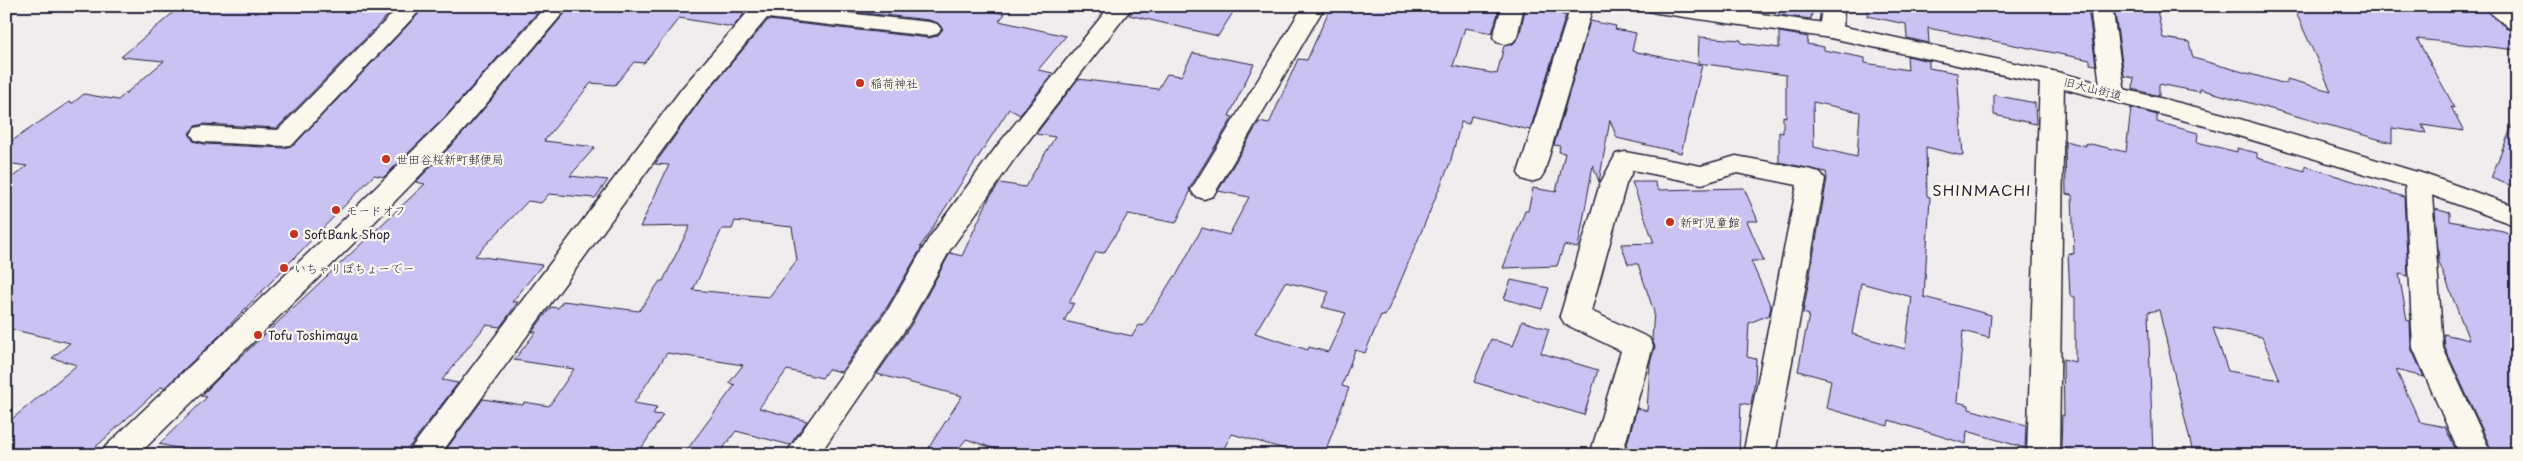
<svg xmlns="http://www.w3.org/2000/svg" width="2523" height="461" viewBox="0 0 2523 461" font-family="'Playpen Sans','Klee One',sans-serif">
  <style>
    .building { fill: #cbc2f4; stroke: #22223b; fill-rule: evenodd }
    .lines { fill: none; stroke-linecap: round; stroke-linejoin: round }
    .street-casing { stroke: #22223b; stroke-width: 3 }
    .secondary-casing { stroke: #22223b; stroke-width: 3 }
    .street { fill: #fbf7ec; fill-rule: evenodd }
    .secondary { fill: #fbf7ec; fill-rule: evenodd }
    .poi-dot { fill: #c8321e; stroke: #fbf7ec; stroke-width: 2 }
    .labels { text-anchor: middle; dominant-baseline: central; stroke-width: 4.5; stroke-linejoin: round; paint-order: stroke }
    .poi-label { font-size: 12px; fill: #22223b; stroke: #fbf7ec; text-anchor: start }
    .street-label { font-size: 12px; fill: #22223b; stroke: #fbf7ec }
    .quarter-label { font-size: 15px; letter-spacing: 1px; fill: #22223b; stroke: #fbf7ec }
  </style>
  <rect width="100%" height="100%" fill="#f1ecee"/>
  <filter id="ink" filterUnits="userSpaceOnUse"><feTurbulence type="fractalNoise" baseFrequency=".02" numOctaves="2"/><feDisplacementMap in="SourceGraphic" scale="10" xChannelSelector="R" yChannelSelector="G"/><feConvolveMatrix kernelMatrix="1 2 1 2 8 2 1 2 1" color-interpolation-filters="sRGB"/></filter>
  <g filter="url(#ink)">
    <path class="building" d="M181 6H397L277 128 204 124 195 126 189 133 193 141 204 144 284 148 294 145 426 6H543L445 117 384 177 374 175 216 339 164 388 161 387 87 455H6V424L77 365 52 358 70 343 6 328V182L27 166 6 163V145L69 102 73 103 84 94 118 100 164 61 121 57Z
      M571 6H728L748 9 733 27 679 18 644 63 634 62 615 85 591 83 544 141 595 147 570 176 608 180 595 198 549 194 541 203 528 201 475 256 542 265 512 302H518L500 327 486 325 442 380 458 383 410 446 406 449 396 447 395 455H208L159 444 207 397 201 396 229 368 425 184 416 182 465 131Z
      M801 6H965L1005 14 999 21 1066 36 1038 70 1053 73 1020 115 1009 109 920 247H922L887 307 841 372 828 369 822 378 787 370 759 408 807 421 790 445 736 431 718 455H683L735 385 729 383 743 365 667 353 634 403 657 407 653 414 663 415 637 455H472L445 451 483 399 523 405 524 402 549 406 574 369 514 360 536 332H532L551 307 558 308 563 301 639 311 660 281H663L690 226 640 227 669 165 655 164 702 98 768 20 929 38 937 36 943 29 938 23 929 20ZM735 221 792 227 797 260 769 297 693 290 722 229H732Z
      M1135 6H1237L1218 36 1129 15Z
      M1331 6H1500L1492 33 1465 28 1453 66 1497 74 1504 46 1513 44 1519 37 1526 6 1564 10 1562 15H1566L1530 130 1471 116 1469 124 1461 122 1450 163 1394 297 1385 316 1381 315 1365 353 1355 350 1342 386 1349 388 1324 455H1306L1232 434 1220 455H1013L966 439 954 455H924L962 396 877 374 911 325 950 253 962 256 989 198 1000 183 1025 187 1055 137 1036 134 1078 79 1158 89 1167 74 1181 76 1193 53 1254 64 1229 116 1233 117 1189 189 1190 192 1176 223 1128 214 1104 253 1096 252 1069 303H1074L1064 321 1132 336 1139 325 1143 326 1174 276H1176L1202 228 1229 235 1249 197 1218 191 1259 122 1269 124 1298 59 1307 60ZM1285 282 1329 292 1322 307 1346 313 1328 352 1309 347 1308 350 1255 333Z
      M1779 6H1813L1811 19 1779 15Z
      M1868 6 2088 8 2096 65 2090 64V60L1928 28 1929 43 1907 38 1906 24 1867 16Z
      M2114 6H2136L2157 10 2163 38 2189 42 2193 58 2286 84 2287 79 2331 91 2293 6H2480L2508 29 2517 32V50L2417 39 2455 108 2451 107 2464 131 2422 125 2426 133 2392 128V143L2200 89V92L2159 84V96L2133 89 2134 78 2124 76Z
      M1590 21 1616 26 1615 29 1636 33 1632 51 1702 65 1681 153 1617 138 1610 120 1599 182 1593 165 1578 248 1564 245 1557 266 1503 268 1525 211H1528L1533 188 1556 192 1565 153 1559 152 1560 146 1554 145Z
      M1779 32 1808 37 1807 44 1824 47V50L1865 58V63L1908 70 1907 56 1929 61V68L1957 73 1963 156 1926 147 1927 196 1930 197 1924 297 1991 315 1989 338 1963 331 1957 402 1969 405V409L2026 425 2025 448 1967 431 1966 444 1889 420 1888 426 1826 408 1831 380 1798 371 1809 315 1803 313 1827 179 1826 172 1779 162V132L1783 133V116L1786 117V75L1698 63 1699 37 1741 40V43L1779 48ZM1813 102 1860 112 1857 157 1814 147ZM1861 283 1912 297 1905 349 1852 334Z
      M1994 95 2035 103 2036 124 1994 115Z
      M2131 108 2157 115V122L2198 133 2197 142 2237 152V148L2257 153V158L2305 171V166L2404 197 2408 276 2399 274 2407 320 2410 321 2411 348 2424 377 2396 370 2420 422 2445 427 2458 455 2193 453 2159 310 2148 312 2153 455H2088L2061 447 2062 415 2064 416 2063 359 2075 362V297L2070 296 2068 253 2074 254 2072 195 2066 194 2065 141 2086 146V143L2126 152ZM2213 328 2262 337 2280 380 2228 371Z
      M2516 116H2517V188L2491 178Z
      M1632 182H1655L1658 190 1744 188 1758 221H1747L1764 261H1751L1771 307 1769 315 1749 323 1747 357 1756 359 1755 379 1751 405 1741 403 1739 455H1624L1637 408 1647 411 1650 363 1655 347 1652 339 1654 312 1638 264H1628L1621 244 1654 243Z
      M2435 209 2450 213V221L2503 231 2517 237V455H2494L2445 348 2444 334 2469 340 2439 262Z
      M1511 280 1549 288 1542 309 1504 299Z
      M1522 321 1549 329 1541 353 1598 370 1584 415 1474 382 1491 339 1513 346Z"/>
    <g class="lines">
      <defs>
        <path id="street" d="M400 6H424L293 144 284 146 204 142 195 140 191 134 195 128 204 126 278 130Z
          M753 6H781L929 22 937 24 941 29 937 34 929 36 767 18 701 97 440 455H406L683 87Z
          M1110 6H1133L1015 158 950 250 909 324 819 455H785L889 308 929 238 997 146Z
          M1303 6H1325L1213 196 1204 199 1195 196 1191 190Z
          M1502 6H1524L1517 37 1513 42 1505 44 1497 42 1493 37Z
          M1571 6H1593L1544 173 1540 179 1531 182 1522 179 1518 173Z
          M1822 6H1844L1843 31 1839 36 1831 38 1823 36 1819 31Z
          M2090 6H2112L2125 93 2122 98 2113 100 2104 98 2101 93Z
          M2052 71 2061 73 2064 78 2059 455H2027L2040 78 2043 73Z
          M1625 152 1701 166 1736 156 1812 170 1821 173 1825 179 1775 455H1743L1797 185 1737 173 1702 184 1633 170 1626 184 1591 311 1649 338 1653 346 1622 455H1590L1621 351 1565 324 1560 316 1600 184 1616 154Z
          M2418 172 2427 175 2431 181 2443 348 2492 455H2460L2413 348 2405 181 2409 175Z"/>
        <path id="secondary" d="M546 6H569L464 130 362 235 138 455H101L106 446 342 221 446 118Z
          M1646 6H1706L1831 24 2052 71 2223 114 2427 175 2517 207V226L2409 187 2205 126 2050 85 1831 38 1657 13 1649 11Z
          M2482 6H2508L2517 12V30L2509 28Z"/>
      </defs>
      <use href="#street" class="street-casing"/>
      <use href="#secondary" class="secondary-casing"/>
      <use href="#street" class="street"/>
      <use href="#secondary" class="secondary"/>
    </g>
  </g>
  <g class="poi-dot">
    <circle cx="860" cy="83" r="5"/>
    <circle cx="386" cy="159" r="5"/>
    <circle cx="336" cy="210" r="5"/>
    <circle cx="1670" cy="222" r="5"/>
    <circle cx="294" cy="234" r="5"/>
    <circle cx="284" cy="268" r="5"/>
    <circle cx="258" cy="335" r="5"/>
  </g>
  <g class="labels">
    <g class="poi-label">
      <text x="870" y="83">稲荷神社</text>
      <text x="396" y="159">世田谷桜新町郵便局</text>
      <text x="346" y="210">モードオフ</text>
      <text x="1680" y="222">新町児童館</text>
      <text x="304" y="234">SoftBank Shop</text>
      <text x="294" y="268">いちゃりぽちょーでー</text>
      <text x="268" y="335">Tofu Toshimaya</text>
    </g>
    <g class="street-label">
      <text transform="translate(2093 88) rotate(14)">旧大山街道</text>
    </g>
    <g class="quarter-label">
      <text x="1982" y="189">SHINMACHI</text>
    </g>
  </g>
  <rect width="2523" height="461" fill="none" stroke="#fbf7ec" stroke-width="25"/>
  <rect x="12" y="12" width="2498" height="436" fill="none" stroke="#22223b" stroke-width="2" filter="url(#ink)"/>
</svg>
